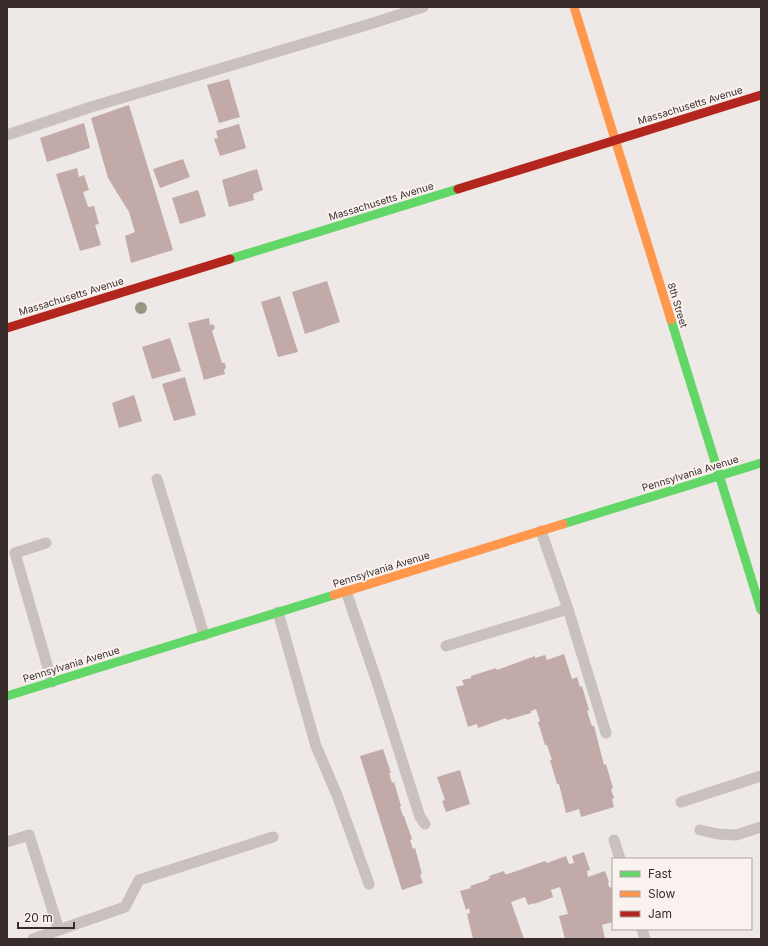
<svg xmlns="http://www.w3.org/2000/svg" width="768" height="946" viewBox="0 0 768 946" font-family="Inter,sans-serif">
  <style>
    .building { fill: #c1aaa8 }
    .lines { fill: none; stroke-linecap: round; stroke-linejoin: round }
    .lane { stroke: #c8c1be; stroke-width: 11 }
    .fast { stroke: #63d668; stroke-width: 9 }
    .slow { stroke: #ff974d; stroke-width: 9 }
    .jam { stroke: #b3261e; stroke-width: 9 }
    .tree { fill: #979882 }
    .labels { text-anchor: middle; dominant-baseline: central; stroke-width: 4; stroke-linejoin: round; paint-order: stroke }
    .street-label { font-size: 10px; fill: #392d2c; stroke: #faf2ee }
  </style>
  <rect width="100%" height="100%" fill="#eee8e6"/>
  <path class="building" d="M229 79 240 117 219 123 207 85Z
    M129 105 173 250 131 263 125 236 135 232 129 212 108 178 91 118Z
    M84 123 90 148 47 162 40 138Z
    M239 124 246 148 220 156 214 139 218 138 216 131Z
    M183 159 190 177 160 188 153 169Z
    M77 168 79 177 84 175 89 190 83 192 88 207 94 206 99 224 95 225 101 245 80 251 56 174Z
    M257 169 263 190 253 194 254 200 229 207 222 180Z
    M198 190 206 216 180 224 172 198Z
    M327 281 340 322 305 334 292 292Z
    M280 296 298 352 278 357 261 302Z
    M209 318 210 325 213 324 215 328 212 331 222 363H225L226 368 224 370 225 374 204 380 188 323Z
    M170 338 181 371 152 379 142 347Z
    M185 377 196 415 174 421 162 384Z
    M134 395 142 421 119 428 112 403Z
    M564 654 572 679 577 677 580 687 582 686 589 710 587 711 592 726H594L604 765 606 764 613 788 611 789 614 798 612 799 614 807 581 817 579 809 566 813 559 784H557L550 760H552L547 745H545L538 722 540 721 536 709 531 711V713L507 720 506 718 478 728 477 724 468 727 456 687 464 685 462 680 471 678V676L496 668 497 670 535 656V658L545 655 547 660Z
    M383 749 391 773H389L392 783 394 782 401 806 400 807 403 816H404L412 839 410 840 413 849 415 848 422 874 420 875 423 883 402 890 360 756Z
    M460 770 470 804 446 812 442 801 445 800 437 777Z
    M584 852 590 870 587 871 588 877 605 871 609 882 608 883 609 887H611L612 890 613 898V922L602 925 605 939H565L559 916 568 914 560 887 551 890 553 897 534 904V903L528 905 525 897 511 902 524 939H473L467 914 470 913 469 908 466 910 460 891 471 888 470 886 488 880V879L490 878 489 876 504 871 505 874H508L545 861 547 863 566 856 569 864 574 863 572 856Z"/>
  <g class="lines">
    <path class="lane" d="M7 135 91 107 370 24 423 7
      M157 479 204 635
      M46 543 15 553 52 682
      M346 591 378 685 420 817 425 824
      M568 609 606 733
      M278 612 316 746 337 795 369 884
      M446 646 568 609 541 531
      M681 802 761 776
      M700 830 718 834 736 835 761 827
      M614 840 620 859
      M7 842 29 835 59 930
      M642 929 645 939
      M33 939 125 907 139 880 273 837"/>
    <path class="fast" d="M230 259 458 189
      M671 320 761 610
      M563 524 761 463
      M7 696 334 595"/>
    <path class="slow" d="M574 7 671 320
      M334 595 563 524"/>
    <path class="jam" d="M458 189 761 95
      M7 328 230 259"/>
  </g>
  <circle class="tree" cx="141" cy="308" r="6"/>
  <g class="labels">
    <g class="street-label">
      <text transform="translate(690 105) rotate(-17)">Massachusetts Avenue</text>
      <text transform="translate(381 201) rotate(-17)">Massachusetts Avenue</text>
      <text transform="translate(71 296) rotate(-17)">Massachusetts Avenue</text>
      <text transform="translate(678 305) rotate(73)">8th Street</text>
      <text transform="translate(690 473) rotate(-17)">Pennsylvania Avenue</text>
      <text transform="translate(381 569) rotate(-17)">Pennsylvania Avenue</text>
      <text transform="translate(71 664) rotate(-17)">Pennsylvania Avenue</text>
    </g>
  </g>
  <rect width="768" height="946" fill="none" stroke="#392d2c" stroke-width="16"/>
  <rect x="612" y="858" width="140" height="72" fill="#faf2ee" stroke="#ada3a0"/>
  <rect x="620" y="871" width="20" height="6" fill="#63d668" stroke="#ada3a0"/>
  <text x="648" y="878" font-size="12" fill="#392d2c">Fast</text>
  <rect x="620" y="891" width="20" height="6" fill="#ff974d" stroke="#ada3a0"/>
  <text x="648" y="898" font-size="12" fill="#392d2c">Slow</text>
  <rect x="620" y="911" width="20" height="6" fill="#b3261e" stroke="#ada3a0"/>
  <text x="648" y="918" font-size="12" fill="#392d2c">Jam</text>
  <path d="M18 922v6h56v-6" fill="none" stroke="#392d2c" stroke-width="2"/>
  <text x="24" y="922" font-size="12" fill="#392d2c" stroke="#faf2ee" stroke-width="3" paint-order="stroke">20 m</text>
</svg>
